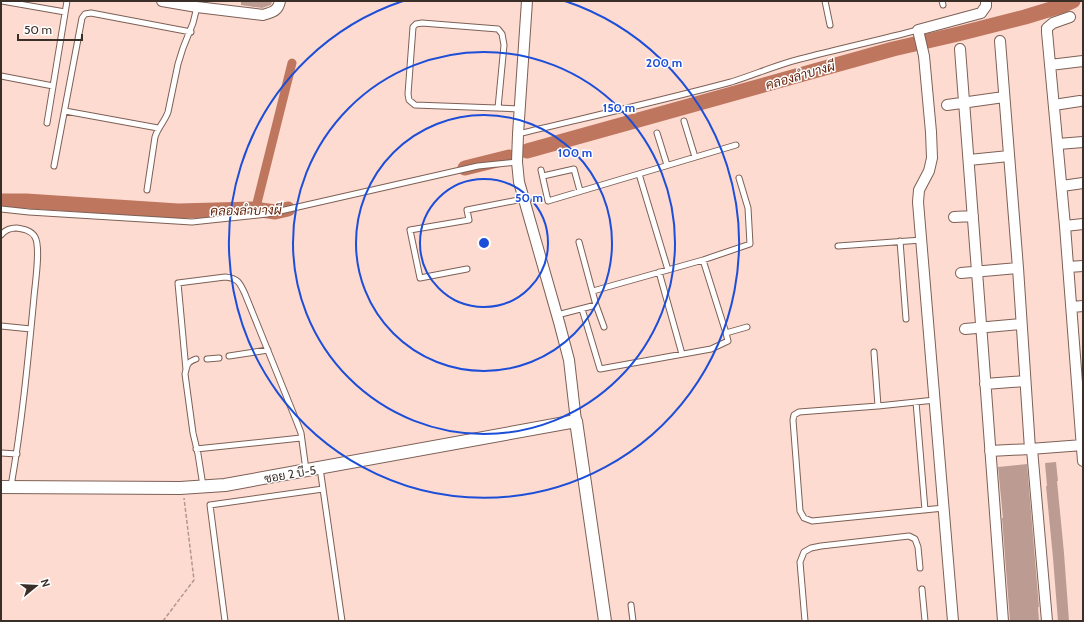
<svg xmlns="http://www.w3.org/2000/svg" width="1084" height="622" viewBox="0 0 1084 622" font-family="Cabin,Sarabun,sans-serif">
  <style>
    .lines { fill: none; stroke-linecap: round; stroke-linejoin: round }
    .canal { stroke: #bf765f; stroke-width: 9 }
    .river { stroke: #bf765f; stroke-width: 15 }
    .building { fill: #bc9c92 }
    .service-casing { stroke: #7d6056; stroke-width: 7 }
    .minor-casing { stroke: #7d6056; stroke-width: 12 }
    .tertiary-casing { stroke: #7d6056; stroke-width: 14 }
    .path { stroke: #b29890; stroke-width: 1.5; stroke-dasharray: 4 2; stroke-linecap: butt }
    .service { stroke: #fff; stroke-width: 5 }
    .minor { stroke: #fff; stroke-width: 10 }
    .tertiary { stroke: #fff; stroke-width: 12 }
    .ring { fill: none; stroke: #1d4ed8; stroke-width: 2 }
    .labels { text-anchor: middle; dominant-baseline: central; stroke-width: 3; stroke-linejoin: round; paint-order: stroke }
    .street-label { font-size: 12px; fill: #3a2e29; stroke: #fff }
    .water-label { font-size: 13px; font-style: italic; fill: #621f06; stroke: #fff }
    .centre { fill: #1d4ed8; stroke: #fff; stroke-width: 2 }
    .ring-label { font-size: 12px; text-anchor: middle; font-weight: bold; fill: #1d4ed8; stroke: #fff; stroke-width: 3; stroke-linejoin: round; paint-order: stroke }
  </style>
  <rect width="100%" height="100%" fill="#fddbd0"/>
  <g class="lines">
    <path class="canal" d="M254 209 257 203 292 63"/>
    <path class="river" d="M527 151 893 49 958 34 1025 17 1064 5 1073 1
      M465 168 509 157
      M1 201H26L178 211 254 209 275 212 288 209"/>
  </g>
  <path class="building" d="M241 1H272L271 5 262 8 241 5Z
    M1056 462 1058 481H1057L1064 553 1069 621H1058L1053 558 1046 486H1047L1045 463Z
    M1027 464 1039 607H1038L1039 621H1010L1002 518H1003L998 467Z"/>
  <g class="lines">
    <defs>
      <path id="service" d="M2 1 65 12
        M825 1 830 25
        M942 1 943 5
        M1 76 53 86
        M498 108 504 45 502 34 498 29 422 23 416 24 413 27 408 94 409 100 415 105 520 109
        M65 111 158 128
        M684 121 695 157
        M47 123 67 1
        M657 133 667 165
        M518 134C589 117 660 101 731 82 754 75 776 65 800 59 839 49 879 40 918 30
        M54 166 82 18 85 14 91 13 191 32
        M541 170 548 201 736 145
        M639 174 668 270
        M543 176 574 169 580 191
        M147 190 155 137C158 127 165 121 168 112L178 64 183 48 193 23 197 7
        M1 209 29 212 192 222 267 214 478 166 517 162
        M1 235C5 230 9 228 16 228 23 229 31 230 35 237 41 247 35 284 34 297 28 360 22 424 11 486
        M900 241 906 319
        M579 242 596 305 604 327
        M838 246 922 240
        M703 260 726 333
        M467 269 420 278 410 230 469 220 467 210 523 199
        M659 272 682 354
        M593 291 703 260 750 244 748 208 739 178
        M582 309 600 369 711 349 728 341 726 333 747 327
        M557 315 596 305
        M1 326 31 329
        M874 352 878 406
        M229 356 268 350
        M196 359C187 362 187 365 185 374L193 433 198 454 203 486
        M207 359 219 358
        M186 370 178 283 225 277C238 278 240 283 245 294L296 420 301 433 306 470
        M935 400 878 406 799 412 794 415 793 420 800 511 804 518 812 521 944 508
        M916 402 925 510
        M196 449 301 438
        M1 453 17 454
        M320 468 342 621
        M922 589 925 621
        M631 605 633 621
        M225 621 210 505 323 489
        M805 621 800 562 804 552 811 548 821 546 909 536 915 539 918 547 920 568"/>
      <path id="minor" d="M162 1 197 7 263 15C273 12 278 11 280 1
        M527 1 518 134 517 162 519 182 559 322 569 360 576 421
        M1070 17 1053 23 1047 28V32L1065 226 1083 461
        M1000 41 1018 268 1030 449
        M960 49C976 240 988 430 1003 621
        M1050 65 1083 61
        M947 105 1004 97
        M1054 105 1080 101
        M1058 144 1083 142
        M969 160 1009 156
        M1062 186 1083 183
        M954 217 973 216
        M1065 226 1083 224
        M1068 267 1083 266
        M961 273 1018 268
        M1072 307 1083 306
        M965 329 1021 324
        M985 384 1025 381
        M1032 449 1047 621
        M990 451 1030 449 1083 445
        M953 621 918 202 919 190 929 171 932 158 931 132 924 56 918 30 981 13 986 6V1"/>
      <path id="tertiary" d="M1 487 180 488 225 485 576 421 605 621"/>
    </defs>
    <use href="#service" class="service-casing"/>
    <use href="#minor" class="minor-casing"/>
    <use href="#tertiary" class="tertiary-casing"/>
    <path class="path" d="M163 621 194 580 184 498"/>
    <use href="#service" class="service"/>
    <use href="#minor" class="minor"/>
    <use href="#tertiary" class="tertiary"/>
  </g>
  <g class="ring">
    <circle cx="484" cy="243" r="64"/>
    <circle cx="484" cy="243" r="128"/>
    <circle cx="484" cy="243" r="191"/>
    <path d="M565 1A255 255 0 1 1 403 1"/>
  </g>
  <g class="labels">
    <g class="street-label">
      <text transform="translate(290 474) rotate(-10)">ซอย 2 บี-5</text>
    </g>
    <g class="water-label">
      <text transform="translate(800 75) rotate(-16)">คลองลำบางผี</text>
      <text transform="translate(246 210) rotate(-1)">คลองลำบางผี</text>
    </g>
  </g>
  <circle cx="484" cy="243" r="6" class="centre"/>
  <g class="ring-label">
    <text x="664" y="67">200 m</text>
    <text x="619" y="112">150 m</text>
    <text x="575" y="157">100 m</text>
    <text x="529" y="202">50 m</text>
  </g>
  <rect width="1084" height="622" fill="none" stroke="#3a2e29" stroke-width="4"/>
  <g transform="translate(36 586) rotate(72)" stroke="#ffffff" stroke-width="3" paint-order="stroke">
  <path d="M0-3L7 15L0 10L-7 15Z" fill="#3a2e29"/>
  <text y="-6" font-size="11" font-weight="bold" text-anchor="middle" fill="#3a2e29">N</text>
  </g>
  <path d="M18 34v6h64v-6" fill="none" stroke="#3a2e29" stroke-width="2"/>
  <text x="24" y="34" font-size="12" fill="#3a2e29" stroke="#ffffff" stroke-width="3" paint-order="stroke">50 m</text>
</svg>
